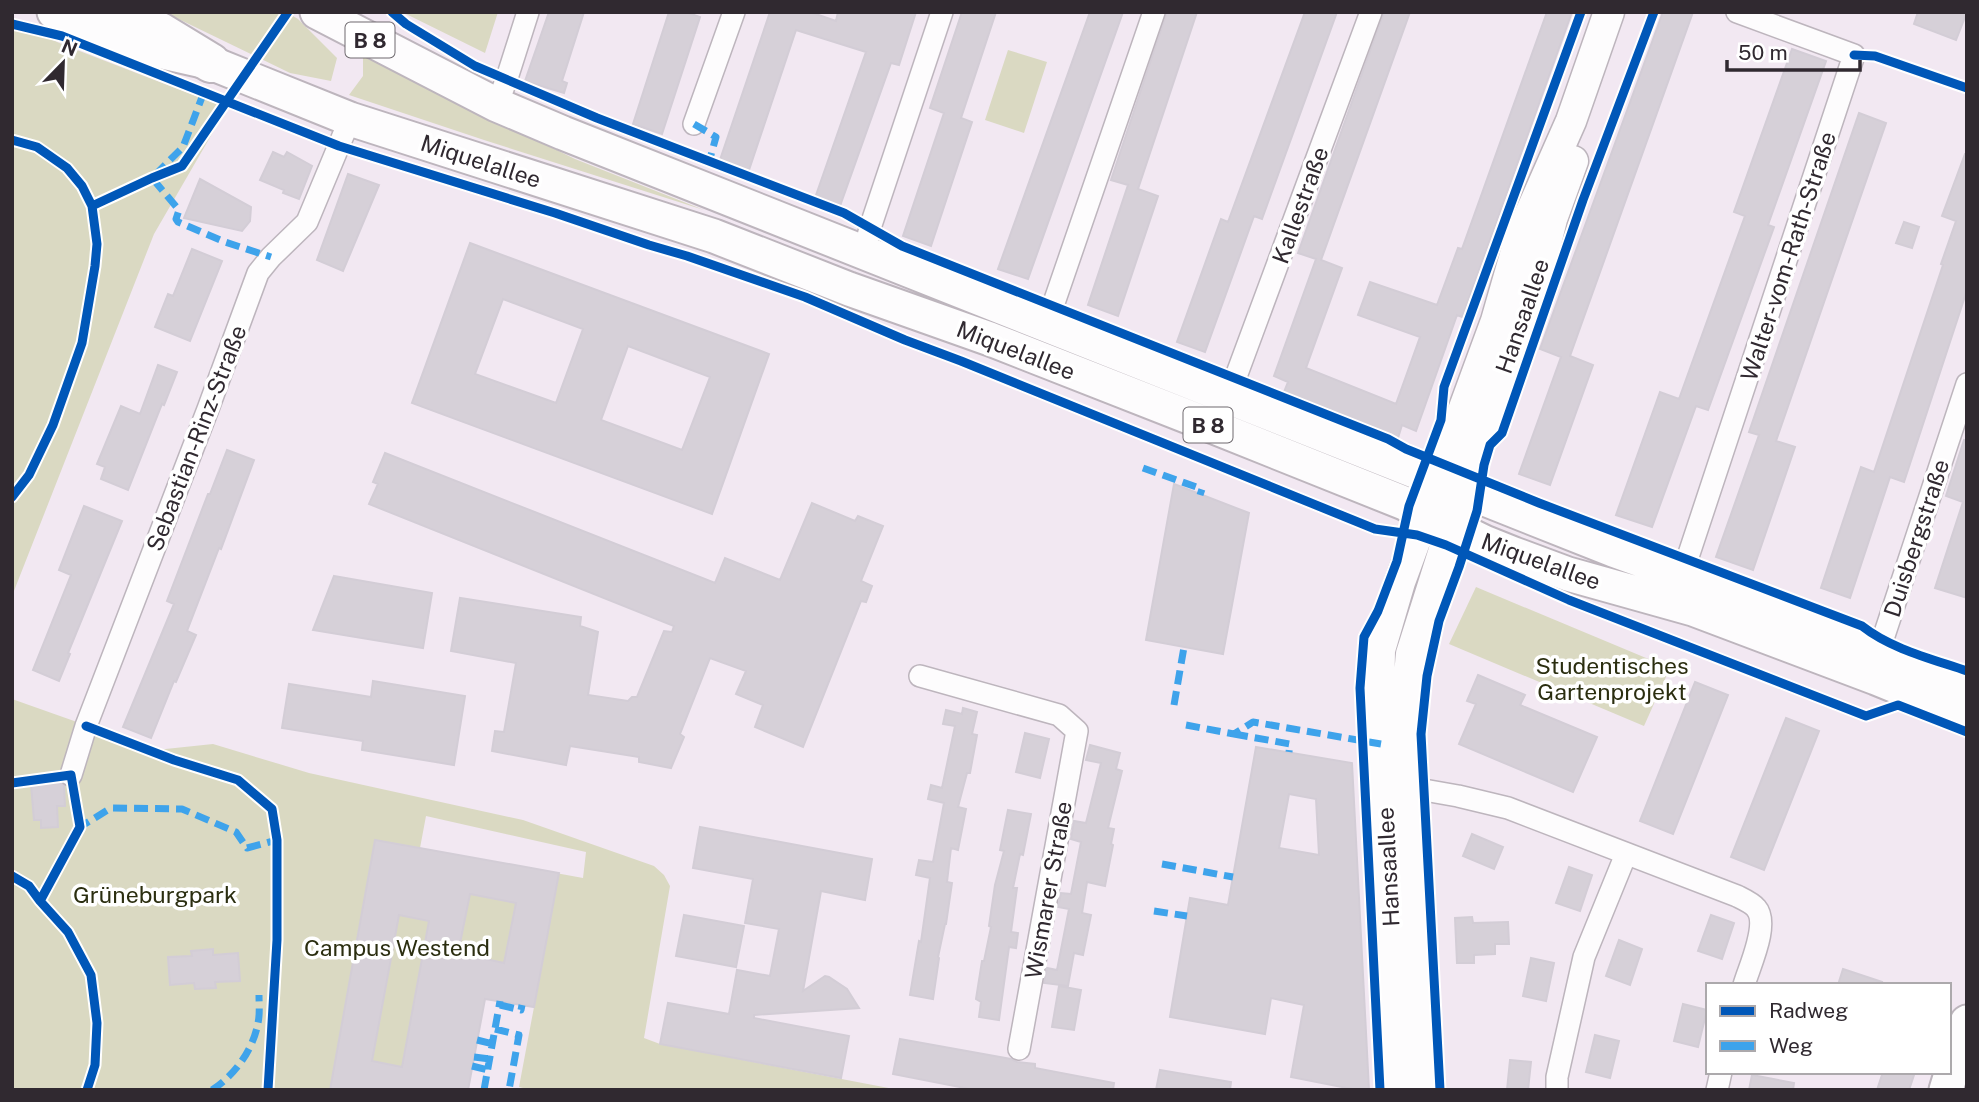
<svg xmlns="http://www.w3.org/2000/svg" width="1979" height="1102" viewBox="0 0 1979 1102" font-family="'Public Sans',sans-serif">
  <style>
    .green { fill: #dad9c2; fill-rule: evenodd }
    .building { fill: #d6d0d8; stroke: #d3cdd6; stroke-width: 2; fill-rule: evenodd }
    .lines { fill: none; stroke-linecap: round; stroke-linejoin: round }
    .street-casing { stroke: #bdb5bd; stroke-width: 24 }
    .secondary-casing { stroke: #bdb5bd; stroke-width: 33 }
    .primary-casing { stroke: #bdb5bd; stroke-width: 37 }
    .highway-casing { stroke: #bdb5bd; stroke-width: 42 }
    .street { stroke: #fdfcfd; stroke-width: 21 }
    .secondary { stroke: #fdfcfd; stroke-width: 30 }
    .primary { stroke: #fdfcfd; stroke-width: 33 }
    .highway { stroke: #fdfcfd; stroke-width: 38 }
    .quiet { stroke: #3ea3eb; stroke-width: 7; stroke-dasharray: 14 7; stroke-linecap: butt }
    .cycleway-casing { stroke: #fff; stroke-width: 13 }
    .cycleway { stroke: #0057b8; stroke-width: 9 }
    .labels { text-anchor: middle; dominant-baseline: central; stroke-width: 7; stroke-linejoin: round; paint-order: stroke }
    .shield { fill: #fff; stroke: #6e696e; stroke-width: 2 }
    .shield-label { font-size: 21px; font-weight: bold; fill: #302930 }
    .street-label { font-size: 23px; fill: #302930; stroke: #fff }
    .park-label { font-size: 23px; fill: #2b2e10; stroke: #fff }
  </style>
  <rect width="100%" height="100%" fill="#f2e8f2"/>
  <path class="green" d="M164 12H286L298 19 337 58 331 81 290 73Z
    M402 12H498L485 53Z
    M12 22 64 45 227 108 154 234 12 596Z
    M1008 50 1047 62 1024 133 985 120Z
    M363 55 575 159 704 210 484 140 349 95 363 76Z
    M1476 587 1670 668 1644 726 1449 644Z
    M12 699 156 750 213 744 309 773 523 820 654 866 664 875 670 886 644 1038 660 1044 899 1090H531L519 1087 534 1007 485 999 468 1090H12ZM426 816 586 852 583 878 420 848Z"/>
  <path class="building" d="M549 12H584L562 81 567 83 564 93 525 81Z
    M669 12H686L700 17 662 134 633 124Z
    M770 12H810L836 21 838 12H916L899 65 891 63 840 206 815 198 866 52 796 30 749 170 720 160Z
    M962 12H996L961 118 972 122 931 246 903 236 944 113 930 108Z
    M1090 12H1123L1028 279 998 269Z
    M1167 12H1197L1138 189 1158 196 1118 316 1088 305 1128 185 1111 180Z
    M1305 12H1337L1262 219 1254 216 1205 352 1177 342 1221 219 1228 222Z
    M1384 12H1410L1321 260 1342 268 1306 368 1396 404 1420 337 1358 315 1370 282 1437 305 1458 248 1462 249 1547 12H1572L1462 317 1457 315 1416 431 1402 425 1398 438 1284 392 1288 382 1274 376 1316 259 1298 253Z
    M1663 12H1693L1570 356 1593 365 1550 485 1519 474 1561 357 1540 349Z
    M1918 12H1967L1956 40 1914 24Z
    M1792 49 1826 61 1768 225 1774 227 1708 410 1696 406 1652 527 1616 515 1660 392 1679 399 1745 216 1734 212Z
    M1859 113 1886 123 1776 441 1795 447 1753 570 1716 557 1759 435 1749 432Z
    M273 152 284 157 287 152 312 166 299 199 283 193 284 190 260 180Z
    M1965 154H1967V290L1904 482 1890 477 1850 598 1821 588 1861 467 1874 472 1943 265 1941 264 1956 221 1942 216Z
    M348 174 379 185 343 271 317 260Z
    M200 179 251 207 250 221 242 231 184 218Z
    M1904 222 1919 227 1912 248 1896 243Z
    M470 243 769 354 712 514 412 403ZM503 299 583 329 556 403 475 374ZM628 346 710 377 682 450 601 420Z
    M192 249 222 261 190 341 155 327 168 294 173 296Z
    M158 365 177 372 164 405 162 404 128 490 101 479 105 467 97 464 121 406 140 414Z
    M1964 440 1967 441V598L1935 588 1963 502 1946 496Z
    M227 450 254 460 221 549 219 548 187 631 196 635 176 682 174 681 151 738 123 727 174 604 167 601 208 494H210Z
    M385 453 715 583 725 558 780 580 812 503 855 521 858 516 883 526 861 581 872 586 866 602 861 601 803 747 755 727 763 705 736 694 746 671 710 658 680 734 684 737 671 768 639 762V757L570 746 566 765 492 751 495 731 504 732 516 663 451 651 460 598 581 617 580 626 598 632 588 695 628 701 632 697H637L664 631 672 632 674 626 369 504 378 484 373 482Z
    M1174 484 1249 513 1223 654 1146 640Z
    M84 506 122 521 68 653 70 654 59 681 33 670 71 575 59 570Z
    M334 576 432 593 423 648 313 630Z
    M1478 675 1525 695 1520 705 1597 737 1573 792 1459 744 1476 704 1467 701Z
    M373 681 465 696 454 765 362 750 363 741 282 728 289 684 371 697Z
    M1695 682 1728 695 1673 834 1640 821Z
    M963 708 977 712 972 734 977 735 970 773H967L958 807 966 809 958 850 951 848 947 882 952 883 946 924H945L938 957 939 958 933 999 910 995 919 941 921 942 930 878 916 875 919 860 933 862 944 803 928 799 931 785 942 788 955 726 943 724 946 710 962 714Z
    M1786 718 1819 731 1764 870 1731 857Z
    M1025 733 1049 739 1040 778 1016 772Z
    M1090 745 1120 753 1116 769 1122 771 1108 828 1114 829 1111 844 1113 845 1105 886 1087 882 1082 913 1091 915 1083 955 1074 953 1068 986 1044 983 1047 968 1057 970 1069 909 1058 907 1061 893 1071 894 1081 842 1071 839 1074 821 1086 823 1101 763 1086 760Z
    M1256 747 1352 763 1369 1090H1357L1291 1077 1304 1005 1271 998 1265 1034 1170 1017 1190 898 1228 905ZM1289 794 1316 799 1319 855 1279 848Z
    M61 783 64 785 65 806H57L58 827 41 828V820H34L31 785Z
    M1008 810 1031 814 1023 855 1020 854 1013 888H1017L1011 932 1018 933 1016 948 1009 947 999 1020 979 1017 981 1002 976 999 982 961H984L991 927 989 926 995 885 1004 851 1000 850Z
    M700 827 872 859 865 900 821 891 803 991 825 976 829 977 847 989 859 1008 754 1015V1018L849 1036 841 1078 660 1044 668 1003 729 1014 737 970 770 976 779 929 745 923 753 879 693 868Z
    M1472 834 1503 847 1494 869 1463 856Z
    M375 840 559 873 534 1007 485 999 468 1090H330ZM470 894 516 903 504 963 458 953ZM399 915 429 921 402 1067 372 1061Z
    M1569 867 1592 875 1580 911 1556 903Z
    M684 915 744 926 736 967 676 956Z
    M1711 915 1734 923 1722 959 1698 951Z
    M1472 917 1473 923 1508 922 1509 944H1495V954L1474 955V963H1457L1455 918Z
    M1619 940 1642 949 1630 985 1606 976Z
    M213 949V955L238 953 240 981 215 982 216 988 195 989 194 983 170 985 168 957 192 956 191 951Z
    M1531 958 1554 963 1546 1001 1523 996Z
    M1843 969 1882 982 1881 985H1838Z
    M1059 986 1081 990 1074 1030 1052 1027Z
    M1683 1004 1707 1010 1698 1047 1674 1041Z
    M1595 1035 1619 1041 1610 1078 1586 1072Z
    M900 1039 1011 1059 1017 1062 1035 1064V1068L1114 1083 1113 1090H975L893 1074Z
    M1510 1060 1531 1062 1528 1090H1507Z
    M1160 1070 1231 1082 1230 1090H1156Z
    M1883 1072H1915L1909 1090H1877Z
    M1752 1075 1794 1083 1793 1090H1749Z"/>
  <g class="lines">
    <defs>
      <path id="street" d="M497 105 507 78 528 12
        M694 124 734 12
        M864 253 870 228 942 12
        M1046 326 1154 12
        M1228 398 1371 12
        M1682 575 1854 55 1737 12
        M1878 654 1967 384
        M920 676 1059 715 1077 731 1019 1049
        M71 775 86 726 208 409 258 273 271 257 307 222 350 119
        M1407 787 1458 796 1508 808 1737 896C1743 899 1752 903 1756 908 1770 924 1749 967 1744 985
        M1557 1090V1077L1584 957 1626 854
        M1717 1090 1721 1072"/>
      <path id="secondary" d="M1400 1090 1379 702 1380 650 1400 582 1496 321 1521 234 1571 121 1609 12
        M1421 1090 1407 851V787L1404 728 1411 654 1468 474 1537 279 1552 219 1573 161"/>
      <path id="primary" d="M54 12 106 31 145 48 211 63 350 119 714 236 849 289 990 339 1199 421 1404 503 1484 542 1514 554 1568 574 1693 609 1876 678 1967 715
        M317 12 497 105 563 133 1613 550 1732 593 1896 661 1967 687
        M1946 1090 1967 1022"/>
      <path id="highway" d="M120 12 160 32 211 63"/>
    </defs>
    <use href="#street" class="street-casing"/>
    <use href="#secondary" class="secondary-casing"/>
    <use href="#primary" class="primary-casing"/>
    <use href="#highway" class="highway-casing"/>
    <use href="#street" class="street"/>
    <use href="#secondary" class="secondary"/>
    <use href="#primary" class="primary"/>
    <use href="#highway" class="highway"/>
    <path class="quiet" d="M204 92 183 147 152 178 179 210 176 219 178 222 225 242 271 257
      M694 124 716 137 709 162
      M1143 468 1202 489 1200 495
      M1174 705 1184 647
      M1186 725 1234 734 1253 722 1381 744
      M1234 734 1290 744 1289 752
      M78 830 80 827 111 808 182 809 236 832 247 848 277 840
      M1162 864 1233 877
      M1154 911 1187 916
      M500 1005 521 1010 522 1005
      M495 1029 519 1035 509 1090
      M477 1040 493 1044
      M474 1057 490 1059
      M472 1066 488 1070
      M212 1090C235 1075 253 1050 258 1023 260 1014 259 1004 259 995
      M484 1090 500 1001"/>
    <defs>
      <path id="cycleway" d="M392 12 406 24 475 66 597 118 844 213 902 246 1388 439 1406 449 1539 503 1862 626C1891 649 1932 659 1967 671
        M12 24 62 36 339 146 555 213 649 245 687 256 805 297 905 340 961 361 1375 529 1417 535 1446 545 1569 600 1866 716 1898 705 1967 732
        M1854 55 1875 56 1967 88
        M12 140 37 147 67 168 82 186 92 206 97 244 95 266 82 343 53 425 29 475 12 497
        M92 206 152 178 182 166 288 12
        M86 726 174 760 238 780 272 809 277 840V940L268 1090
        M12 783 71 775 80 827 40 901
        M12 876 29 886 40 901 68 932 91 975 97 1023 95 1065 87 1090
        M1380 1090 1360 688 1364 637 1378 611 1397 561 1409 506 1441 420 1444 387 1581 12
        M1440 1090 1421 734 1427 676 1439 621 1459 567 1477 511 1484 465 1490 445 1502 433 1583 200 1654 12"/>
    </defs>
    <use href="#cycleway" class="cycleway-casing"/>
    <use href="#cycleway" class="cycleway"/>
  </g>
  <g class="labels">
    <g class="shield">
      <rect x="345.5" y="22.5" width="49" height="35" rx="5"/>
      <rect x="1183.5" y="407.5" width="49" height="35" rx="5"/>
    </g>
    <g class="shield-label">
      <text x="370" y="40">B 8</text>
      <text x="1208" y="425">B 8</text>
    </g>
    <g class="street-label">
      <text transform="translate(481 161) rotate(18)">Miquelallee</text>
      <text transform="translate(1300 205) rotate(-70)">Kallestraße</text>
      <text transform="translate(1788 256) rotate(-72)">Walter-vom-Rath-Straße</text>
      <text transform="translate(1522 316) rotate(-71)">Hansaallee</text>
      <text transform="translate(1016 350) rotate(21)">Miquelallee</text>
      <text transform="translate(196 438) rotate(-69)">Sebastian-Rinz-Straße</text>
      <text transform="translate(1916 538) rotate(-72)">Duisbergstraße</text>
      <text transform="translate(1541 561) rotate(20)">Miquelallee</text>
      <text transform="translate(1388 867) rotate(-93)">Hansaallee</text>
      <text transform="translate(1048 890) rotate(-80)">Wismarer Straße</text>
    </g>
    <g class="park-label">
      <text x="1612" y="665">Studentisches<tspan x="1612" dy="26">Gartenprojekt</tspan></text>
      <text x="155" y="894">Grüneburgpark</text>
      <text x="397" y="947">Campus Westend</text>
    </g>
  </g>
  <rect width="1979" height="1102" fill="none" stroke="#302930" stroke-width="28"/>
  <rect x="1706" y="983" width="245" height="91" fill="#ffffff" stroke="#aca9ac" stroke-width="2"/>
  <rect x="1720" y="1006" width="35" height="10" fill="#0057b8" stroke="#aca9ac" stroke-width="2"/>
  <text x="1769" y="1018" font-size="21" fill="#302930">Radweg</text>
  <rect x="1720" y="1041" width="35" height="10" fill="#3ea3eb" stroke="#aca9ac" stroke-width="2"/>
  <text x="1769" y="1053" font-size="21" fill="#302930">Weg</text>
  <g transform="translate(63 63) rotate(23)" stroke="#ffffff" stroke-width="5" paint-order="stroke">
  <path d="M0-5L12 26L0 18L-12 26Z" fill="#302930"/>
  <text y="-10" font-size="19" font-weight="bold" text-anchor="middle" fill="#302930">N</text>
  </g>
  <path d="M1727 60v10h133v-10" fill="none" stroke="#302930" stroke-width="3.5"/>
  <text x="1738" y="60" font-size="21" fill="#302930" stroke="#ffffff" stroke-width="5" paint-order="stroke">50 m</text>
</svg>
